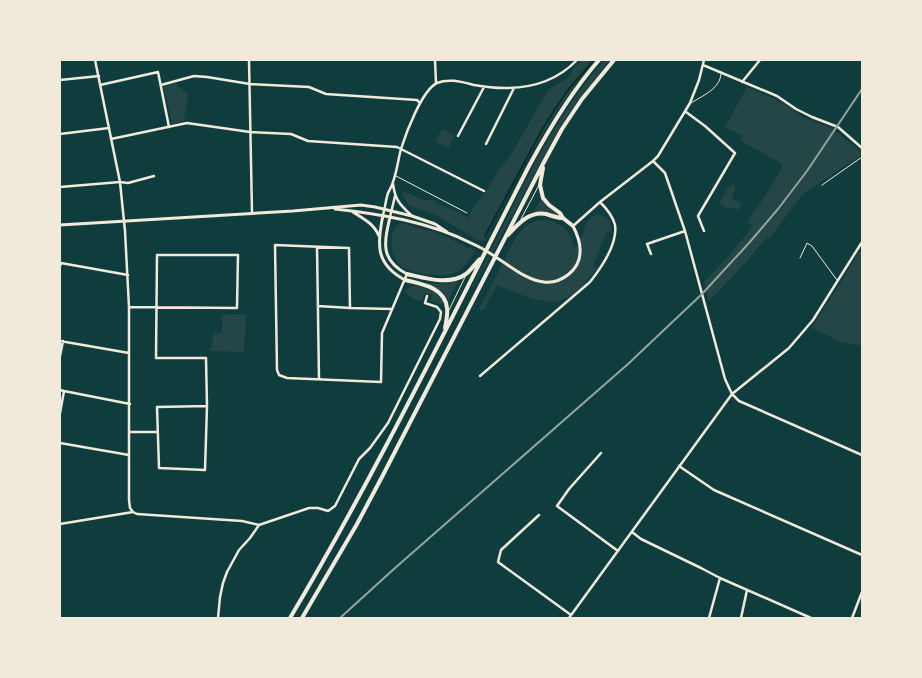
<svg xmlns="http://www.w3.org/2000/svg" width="922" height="678" viewBox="0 0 922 678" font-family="Spectral,serif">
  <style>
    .green { fill: #244646 }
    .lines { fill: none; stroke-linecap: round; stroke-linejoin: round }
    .stream { stroke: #0a2a2b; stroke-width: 2 }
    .service { stroke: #f1e9da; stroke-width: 1 }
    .minor { stroke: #f1e9da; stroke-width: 2.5 }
    .tertiary { stroke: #f1e9da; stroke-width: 3 }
    .trunk { stroke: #f1e9da; stroke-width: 4 }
    .rail { stroke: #97a49c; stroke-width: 2 }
  </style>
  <rect width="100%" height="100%" fill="#0f3d3e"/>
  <path class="green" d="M582 60H596C549 113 517 178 485 240L480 241 464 232 438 216 410 206 402 196V192L409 193 418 198 425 200H433L438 204 454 210 468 218 475 204 483 196 500 168 505 163 512 153 548 90 568 78 576 65Z
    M605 60H610L580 97 559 129 473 288 472 287C487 258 502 228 517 198 542 149 567 101 605 60Z
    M175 83 188 95 184 121 172 124 164 87Z
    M747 87 762 94 759 102 763 94 775 99 791 108 802 117 831 128 862 153V154L802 195 769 239 767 237 739 270 709 301 704 282 726 259 753 226 747 222 769 190 783 165 740 140 742 135 725 127Z
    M442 129 455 135 448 148 435 142Z
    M734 185H735V190L732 196 733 199 742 204 738 210 732 207 728 209 719 203 729 186Z
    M541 198C546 205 552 210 560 215L559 216C550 212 543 211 533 213Z
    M598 214C608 217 613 222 611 233L607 231 593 265 597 268C588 280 577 294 562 300 545 306 513 292 497 285L483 311 479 309C488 292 497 274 506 257 510 248 515 237 522 230 530 222 542 217 554 222 567 228 572 235 575 248L584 233C583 223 590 217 598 214Z
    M400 223 438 233 475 251C470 259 465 267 457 272 445 279 411 274 400 265 393 258 391 249 392 240 392 232 393 228 400 223Z
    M862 251V346L841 342 812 328 839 285 859 252Z
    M457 281 456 286 448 301 443 292 429 284V283L439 284Z
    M413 286C426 287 438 291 444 303L441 305 433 302 431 301 432 294 425 293 423 299 420 301 413 299 405 291 408 288Z
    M222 314 246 315 244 352 210 351 214 334 222 333Z"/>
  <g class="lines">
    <path class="stream" d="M485 236 543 128 567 91 594 60"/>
    <path class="service" d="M691 103C702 96 720 89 721 74
      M396 176 467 213
      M822 185 862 157
      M521 219 539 185
      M800 258 807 243 812 246 837 280
      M449 310 466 275"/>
    <path class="minor" d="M95 60 120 182 125 231 129 307V500L130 508 133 512
      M249 60 252 213
      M435 60 436 83
      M703 65 777 96 796 109 812 117 838 127 862 148
      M60 80 99 76
      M742 82 760 60
      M100 85 158 72 169 127
      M161 85 194 76 207 77 250 84 309 87 326 94 417 100 420 103
      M686 112 705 126 735 153 698 216 704 231
      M60 134 109 128
      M458 136 484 87
      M111 139 187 123 250 132 291 134 308 141 397 147 484 191
      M486 144 514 88
      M653 161 665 173 685 231 725 379 732 394 739 401 862 455
      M393 184C395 199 399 204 411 215
      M60 187 120 182 128 183 154 176
      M383 215C385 208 386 199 388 193 390 189 392 186 393 182 397 171 398 160 401 149 406 133 422 90 437 83 449 78 462 82 474 85 512 92 549 89 577 60
      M390 217 395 196
      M573 226 600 202 653 161 658 156 690 103 699 80 704 60
      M317 247 319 379
      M651 254 647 244 685 231
      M60 266 61 263 128 275
      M318 306 350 308
      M129 307 237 308 238 255H157L156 358H206L207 406 205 470 159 468 157 407 207 406
      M392 309 350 308 349 248 275 245 277 370 279 375 287 378 381 382 382 333 407 274
      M60 341 129 353
      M60 356 63 341
      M480 376 590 282C601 268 618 244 615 225 613 216 606 208 600 202
      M60 390 64 391 60 413
      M64 391 130 404
      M130 432H158
      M60 443 129 455
      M601 453 569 489 557 506 618 551
      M679 466 714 490 862 555
      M539 515 501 550 498 562 571 615
      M60 524 133 512 137 514 242 521 259 525
      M632 532 641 539 701 568 720 578 811 618
      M218 618 220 597 223 583 227 572 239 550 250 538 259 525 309 508H318L328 511 335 506 359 459 370 448 388 423 440 319 441 312 437 307 425 303 427 296
      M569 618 732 394 789 348 813 320 862 242
      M709 618 720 578
      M741 618 747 590
      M852 618 862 592"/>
    <path class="tertiary" d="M335 209C381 214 429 222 471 243 480 247 489 252 497 258 512 267 526 280 544 282 561 284 580 270 580 252 581 243 577 234 573 226
      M353 212C364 219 374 224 379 236
      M383 215C377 244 375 264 405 280
      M390 217C384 243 380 260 407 274
      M60 225 293 211 361 205 375 207 412 216 435 224 447 232"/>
    <path class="trunk" d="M543 168 540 185 543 198 549 205 560 213 563 218 573 226
      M508 235C518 224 529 211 546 214 552 216 557 218 563 218
      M407 274C425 278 449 286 466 274 471 270 475 264 480 259
      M405 280C421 284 445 287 447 308 448 315 446 322 445 328
      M290 618C377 472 451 318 529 166 549 129 571 92 599 60
      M302 618 357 524 383 475 544 162 562 129 582 99 614 60"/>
    <path class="rail" d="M340 618 395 568 628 364 702 294 749 243 778 209 807 171 862 89"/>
  </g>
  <rect width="922" height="678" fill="none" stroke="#f1e9da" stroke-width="122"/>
</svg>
